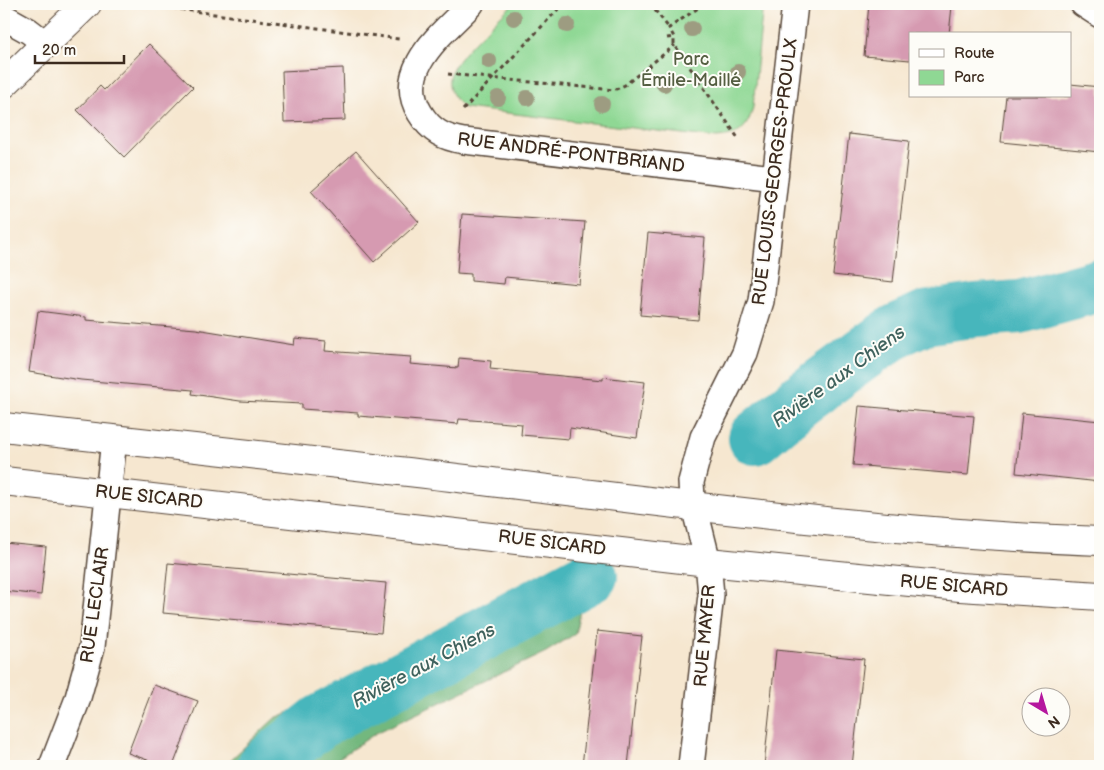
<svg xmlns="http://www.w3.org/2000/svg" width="1104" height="770" viewBox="0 0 1104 770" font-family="'Balsamiq Sans',sans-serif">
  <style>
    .green { fill: #8fd894; stroke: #658159 }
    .forest { fill: #73b87e; stroke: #57714e }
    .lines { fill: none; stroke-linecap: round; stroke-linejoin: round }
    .river { stroke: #46b6bc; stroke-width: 54 }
    .building { fill: #d69ab1 }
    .minor-casing { stroke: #574639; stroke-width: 28 }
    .tertiary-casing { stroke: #574639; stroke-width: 30 }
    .path { stroke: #574639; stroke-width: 3; stroke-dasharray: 4 4; stroke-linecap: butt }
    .minor { stroke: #fff; stroke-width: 25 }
    .tertiary { stroke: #fff; stroke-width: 28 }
    .tree { fill: #9d9c81 }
    .labels { text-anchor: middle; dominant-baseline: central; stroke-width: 4; stroke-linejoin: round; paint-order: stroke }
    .park-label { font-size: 18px; fill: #545e41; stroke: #fdfcf7 }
    .street-label { font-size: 18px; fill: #3b2a1e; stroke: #fdfcf7 }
    .water-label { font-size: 19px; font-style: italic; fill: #3f625d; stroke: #fdfcf7 }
  </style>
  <rect width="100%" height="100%" fill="#fdfcf7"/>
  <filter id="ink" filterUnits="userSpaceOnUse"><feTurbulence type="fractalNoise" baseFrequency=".02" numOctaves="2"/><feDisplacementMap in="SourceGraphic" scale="10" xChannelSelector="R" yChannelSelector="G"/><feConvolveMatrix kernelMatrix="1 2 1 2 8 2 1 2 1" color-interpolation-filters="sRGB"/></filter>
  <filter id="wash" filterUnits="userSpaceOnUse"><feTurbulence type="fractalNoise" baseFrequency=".0096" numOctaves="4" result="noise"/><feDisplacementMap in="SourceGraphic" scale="20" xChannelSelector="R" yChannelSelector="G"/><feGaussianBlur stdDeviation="1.12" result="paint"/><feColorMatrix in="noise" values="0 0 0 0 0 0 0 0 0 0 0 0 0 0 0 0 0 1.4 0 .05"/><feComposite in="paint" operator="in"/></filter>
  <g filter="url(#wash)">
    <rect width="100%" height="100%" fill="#f6e7d0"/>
    <path class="green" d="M513 4H763L753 107C748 129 738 137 716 138L465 108C454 101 447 87 451 74 455 57 499 18 513 4Z"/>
    <path class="forest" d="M557 594 580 611 575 634 546 652 376 733 327 766H224L275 718 341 691 528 600Z"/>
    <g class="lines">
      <path class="river" d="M755 438 799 401 863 354 896 331 924 318 976 310 1020 307 1100 285
        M264 766 321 721 591 576"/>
    </g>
    <g id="blocks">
      <path class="building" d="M869 4 952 6 949 34H910V60L864 56Z
        M149 44 193 87 124 157 77 110 100 86 104 90Z
        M343 68 345 120 284 122 282 71Z
        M1070 84 1100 87V152L1001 142 1006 96H1070Z
        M849 134 909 141 893 282 833 275Z
        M356 151 419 222 374 262 311 191Z
        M462 214 585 222 579 284 505 277 504 284 471 281V274L457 273Z
        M648 233 705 238 698 320 640 315Z
        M38 311 86 317V320L196 329 294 345 295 338 326 341 325 351 411 357 410 364 458 368 459 358 491 361 490 369 603 380V377L645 382 637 438 570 428 569 439 521 435 522 424 459 419 458 424 358 416V413L302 409V404L240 401 192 394 193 390 81 380 29 372Z
        M859 406 974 416 968 475 853 465Z
        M1022 413 1100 421V482L1016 473Z
        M4 543 46 547 41 595 4 591Z
        M168 563 386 583 381 633 163 613Z
        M597 631 642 636 628 766H582Z
        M776 650 864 659 852 766H764Z
        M154 685 198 701 173 766H164L128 753Z"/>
    </g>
  </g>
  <g filter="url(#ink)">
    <use href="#blocks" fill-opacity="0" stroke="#574639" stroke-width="1"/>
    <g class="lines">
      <defs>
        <path id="minor" d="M471 4C444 33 393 69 420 113 431 131 444 138 464 141L774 178
          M1083 4 1100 15
          M4 17 29 31 46 44
          M52 766 77 701 92 647 114 439
          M691 766 711 595 708 562 692 498 691 482 703 437 745 353 761 301 795 4"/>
        <path id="tertiary" d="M4 84 87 4
          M4 427C163 445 323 461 483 481 688 505 894 534 1100 541
          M4 481 708 562 960 587 1100 596"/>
      </defs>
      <use href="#minor" class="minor-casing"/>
      <use href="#tertiary" class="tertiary-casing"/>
      <path class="path" d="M141 4 399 39
        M650 4 669 28
        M704 4 669 28 674 37V44L738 138
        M667 38 674 37
        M448 74 614 90 625 85 675 45
        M463 110 563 4"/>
      <use href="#minor" class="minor"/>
      <use href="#tertiary" class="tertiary"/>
    </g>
    <g class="tree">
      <circle cx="514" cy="18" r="8"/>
      <circle cx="567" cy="25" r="8"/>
      <circle cx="692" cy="29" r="8"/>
      <circle cx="489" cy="61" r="8"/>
      <circle cx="738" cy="72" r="8"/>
      <circle cx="664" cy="84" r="8"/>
      <circle cx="498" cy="98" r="8"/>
      <circle cx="527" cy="98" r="8"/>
      <circle cx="602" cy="104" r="8"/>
    </g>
  </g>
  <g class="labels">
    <g class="park-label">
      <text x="691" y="59">Parc<tspan x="691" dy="21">Émile-Maillé</tspan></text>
    </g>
    <g class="street-label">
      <text transform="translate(571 153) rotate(7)">RUE ANDRÉ-PONTBRIAND</text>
      <text transform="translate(775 172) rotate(-83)">RUE LOUIS-GEORGES-PROULX</text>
      <text transform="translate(149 497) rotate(6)">RUE SICARD</text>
      <text transform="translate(552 543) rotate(7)">RUE SICARD</text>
      <text transform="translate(954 586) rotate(5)">RUE SICARD</text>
      <text transform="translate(95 605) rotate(-82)">RUE LECLAIR</text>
      <text transform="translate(705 636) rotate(-85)">RUE MAYER</text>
    </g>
    <g class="water-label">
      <text transform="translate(839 377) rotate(-36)">Rivière aux Chiens</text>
      <text transform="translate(424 666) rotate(-28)">Rivière aux Chiens</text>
    </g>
  </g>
  <rect width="1104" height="770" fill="none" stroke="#fdfcf7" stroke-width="20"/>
  <rect x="909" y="32" width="162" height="65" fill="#fdfcf7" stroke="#afa8a0"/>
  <rect x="919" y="49" width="25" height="8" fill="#ffffff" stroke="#afa8a0"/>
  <text x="954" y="58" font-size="15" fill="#3b2a1e">Route</text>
  <rect x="919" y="70" width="25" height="15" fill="#8fd894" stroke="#afa8a0"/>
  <text x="954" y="82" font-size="15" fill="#3b2a1e">Parc</text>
  <g transform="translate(1046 712) rotate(142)"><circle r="24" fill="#fdfcf7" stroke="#afa8a0"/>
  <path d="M0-4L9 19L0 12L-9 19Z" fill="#b5179e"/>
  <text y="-8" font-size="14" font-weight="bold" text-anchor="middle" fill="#3b2a1e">N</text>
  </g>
  <path d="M35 55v8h89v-8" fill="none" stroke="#3b2a1e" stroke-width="2.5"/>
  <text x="42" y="55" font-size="15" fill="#3b2a1e" stroke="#fdfcf7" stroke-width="4" paint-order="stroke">20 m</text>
</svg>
